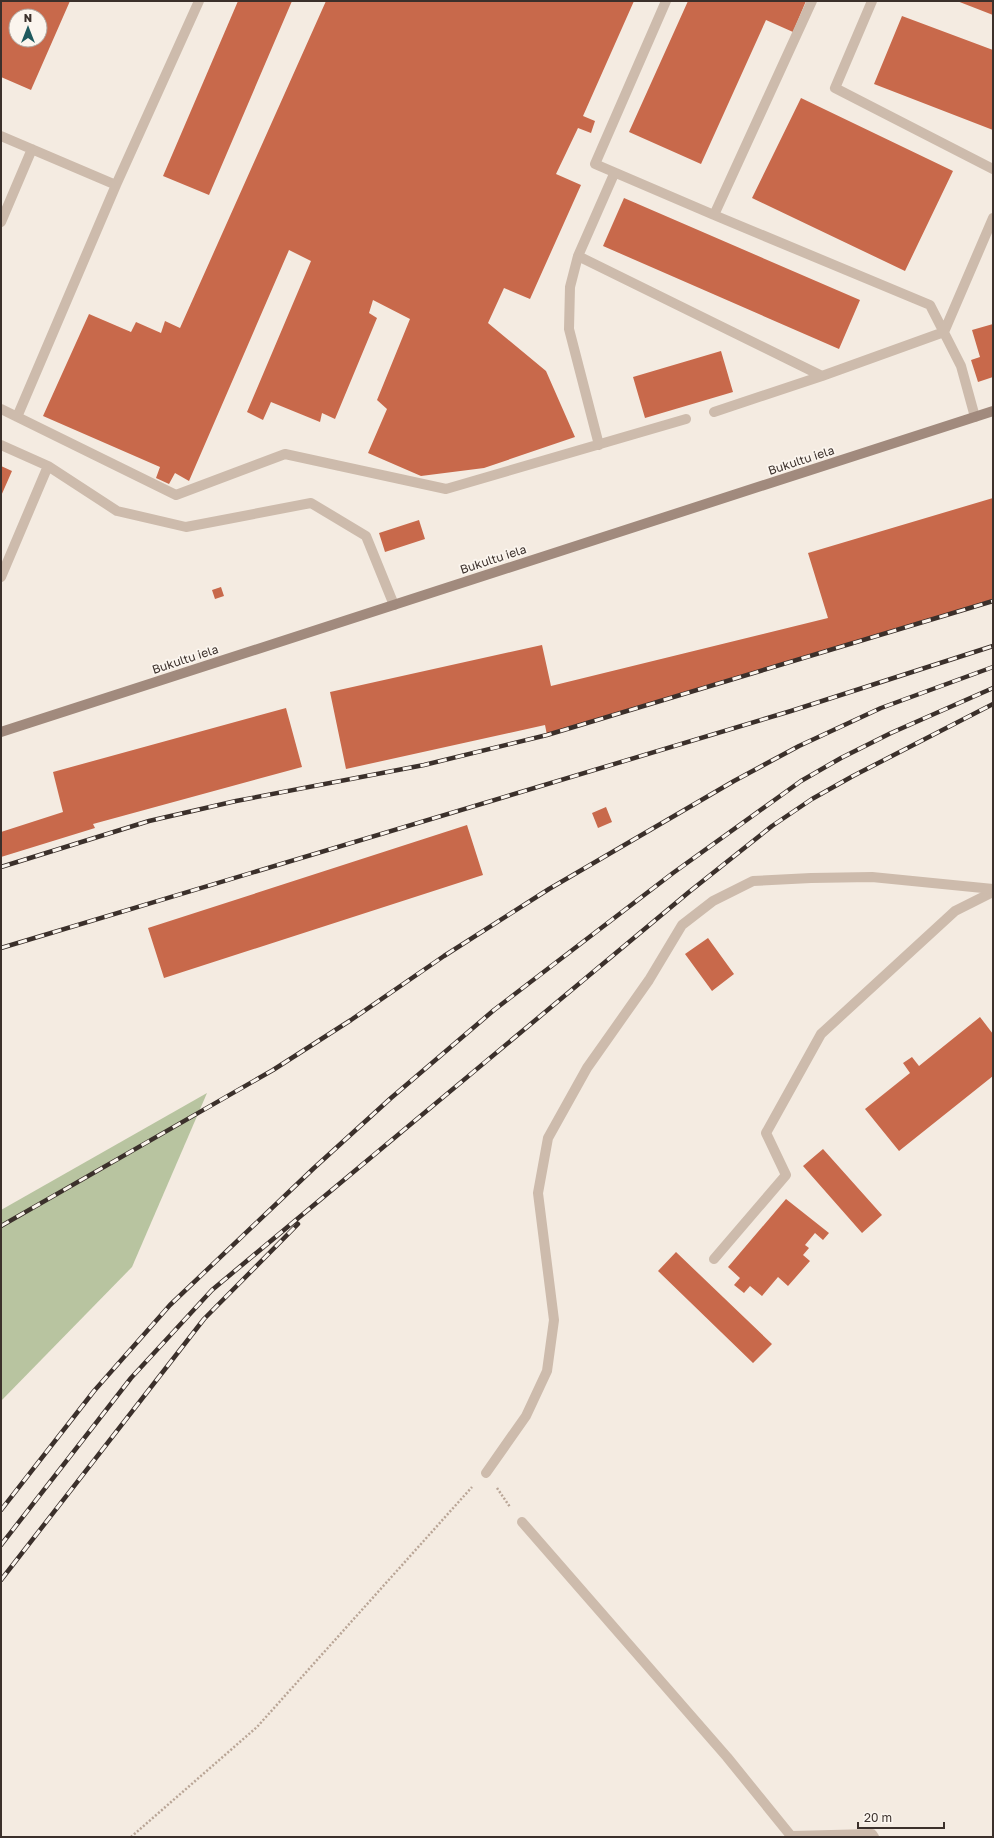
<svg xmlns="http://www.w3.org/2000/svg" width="994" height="1838" viewBox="0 0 994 1838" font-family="'Golos Text',sans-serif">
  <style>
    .green { fill: #b8c4a0 }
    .building { fill: #c8694b; fill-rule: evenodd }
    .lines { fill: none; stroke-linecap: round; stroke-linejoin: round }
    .path { stroke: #b9a596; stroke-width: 2.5; stroke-dasharray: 2 2; stroke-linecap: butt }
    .lane { stroke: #cdbbac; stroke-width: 10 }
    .street { stroke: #cdbbac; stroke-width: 10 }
    .secondary { stroke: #a18a7d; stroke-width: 10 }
    .rail-casing { stroke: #3b302b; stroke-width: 4.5 }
    .rail { stroke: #fbf5ee; stroke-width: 3; stroke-dasharray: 9; stroke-linecap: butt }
    .labels { text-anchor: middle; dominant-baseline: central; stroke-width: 3.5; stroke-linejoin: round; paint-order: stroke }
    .street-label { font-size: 12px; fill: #3b302b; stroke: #fbf5ee }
  </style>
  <rect width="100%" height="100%" fill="#f4ebe1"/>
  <path class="green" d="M207 1093 132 1267 1 1401V1210Z"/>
  <path class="building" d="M1 1H70L31 90 1 77ZM16 16H40V40H16Z
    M238 1H292L209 195 163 176Z
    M326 1H634L583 116 595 121 591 133 578 128 556 174 581 185 530 299 504 288 488 323 546 371 575 437 484 468 421 476 368 453 387 409 377 400 410 319 373 300 369 313 377 318 335 419 322 413 320 422 271 402 263 420 247 412 311 261 289 250 189 481 175 473 169 484 156 478 160 467 43 416 89 314 131 332 136 322 161 333 165 321 180 328Z
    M688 1H806L793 32 766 20 701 164 629 132Z
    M957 1H993V15Z
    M902 16 993 50V130L874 84Z
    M801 98 953 171 905 271 752 198Z
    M624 198 860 300 839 349 603 246Z
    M993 324V377L978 382 971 360 980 357 972 330Z
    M721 351 733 392 645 418 633 377Z
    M1 466 12 471 1 496Z
    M993 498V601L547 735 545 725 346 769 330 692 542 645 551 686 828 618 808 553Z
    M419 520 425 539 385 552 379 533Z
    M221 587 224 596 215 599 212 590Z
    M286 708 302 767 93 824 95 828 1 857V832L63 812 53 772Z
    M606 807 612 822 598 828 592 813Z
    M467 825 483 875 164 978 148 928Z
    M708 938 734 974 712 991 685 954Z
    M980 1017 993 1034V1076L899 1151 865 1109 910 1073 903 1063 912 1057 919 1066Z
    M823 1149 882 1215 862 1233 803 1166Z
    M786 1199 829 1233 823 1240 815 1233 805 1245 809 1248 803 1255 810 1261 788 1286 778 1277 762 1296 750 1286 744 1293 734 1285 740 1278 728 1267Z
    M676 1252 772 1344 753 1363 658 1271Z"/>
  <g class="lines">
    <path class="path" d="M497 1488 510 1507
      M131 1837 257 1727 472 1487"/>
    <path class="lane" d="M666 1 595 164 714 215
      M812 1 714 215 930 305 961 366 975 417
      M872 1 835 88 993 169
      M1 136 116 185 17 417
      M116 185 199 1
      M1 222 32 149
      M578 256 822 376 944 332 993 218
      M1 409 176 495 285 454 446 489 686 419
      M714 412 822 376
      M1 445 48 466 117 511 186 527 311 503 366 536 394 605
      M599 445 569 329 570 287 578 256 614 174
      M1 577 48 466
      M714 1259 786 1175 766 1133 821 1034 955 911 993 892
      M522 1522 727 1757 791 1836 872 1834 874 1837"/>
    <path class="street" d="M486 1473 526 1416 547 1371 554 1320 538 1193 548 1138 587 1068 649 980 682 925 713 901 753 881 811 878 872 877 993 889"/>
    <path class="secondary" d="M1 732 993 411"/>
    <defs>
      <path id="rail" d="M1 867 149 821 236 801 424 765 547 735 993 601
        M1 948 791 711 993 646
        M1 1226 273 1070 351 1020 444 956 549 889 734 781 799 746 881 708 993 667
        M1 1510 94 1391 170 1305 314 1168 391 1098 494 1010 673 873 801 781 841 758 891 733 993 688
        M1 1545 131 1378 212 1290 689 892 772 826 812 799 853 776 993 704
        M1 1580 204 1319 298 1224"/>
    </defs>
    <use href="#rail" class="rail-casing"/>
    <use href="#rail" class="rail"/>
  </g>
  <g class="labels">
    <g class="street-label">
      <text transform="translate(801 460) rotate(-18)">Bukultu iela</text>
      <text transform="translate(493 559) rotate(-18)">Bukultu iela</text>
      <text transform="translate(185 659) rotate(-18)">Bukultu iela</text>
    </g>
  </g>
  <rect width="994" height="1838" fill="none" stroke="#3b302b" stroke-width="4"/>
  <g transform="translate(28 28)"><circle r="19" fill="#fbf5ee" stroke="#aea6a0"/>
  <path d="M0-3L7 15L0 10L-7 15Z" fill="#1f5a5e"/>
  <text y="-6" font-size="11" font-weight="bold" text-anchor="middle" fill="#3b302b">N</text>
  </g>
  <path d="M858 1822v6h86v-6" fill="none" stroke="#3b302b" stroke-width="2"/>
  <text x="864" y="1822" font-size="12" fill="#3b302b" stroke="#fbf5ee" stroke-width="3" paint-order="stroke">20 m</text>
</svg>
